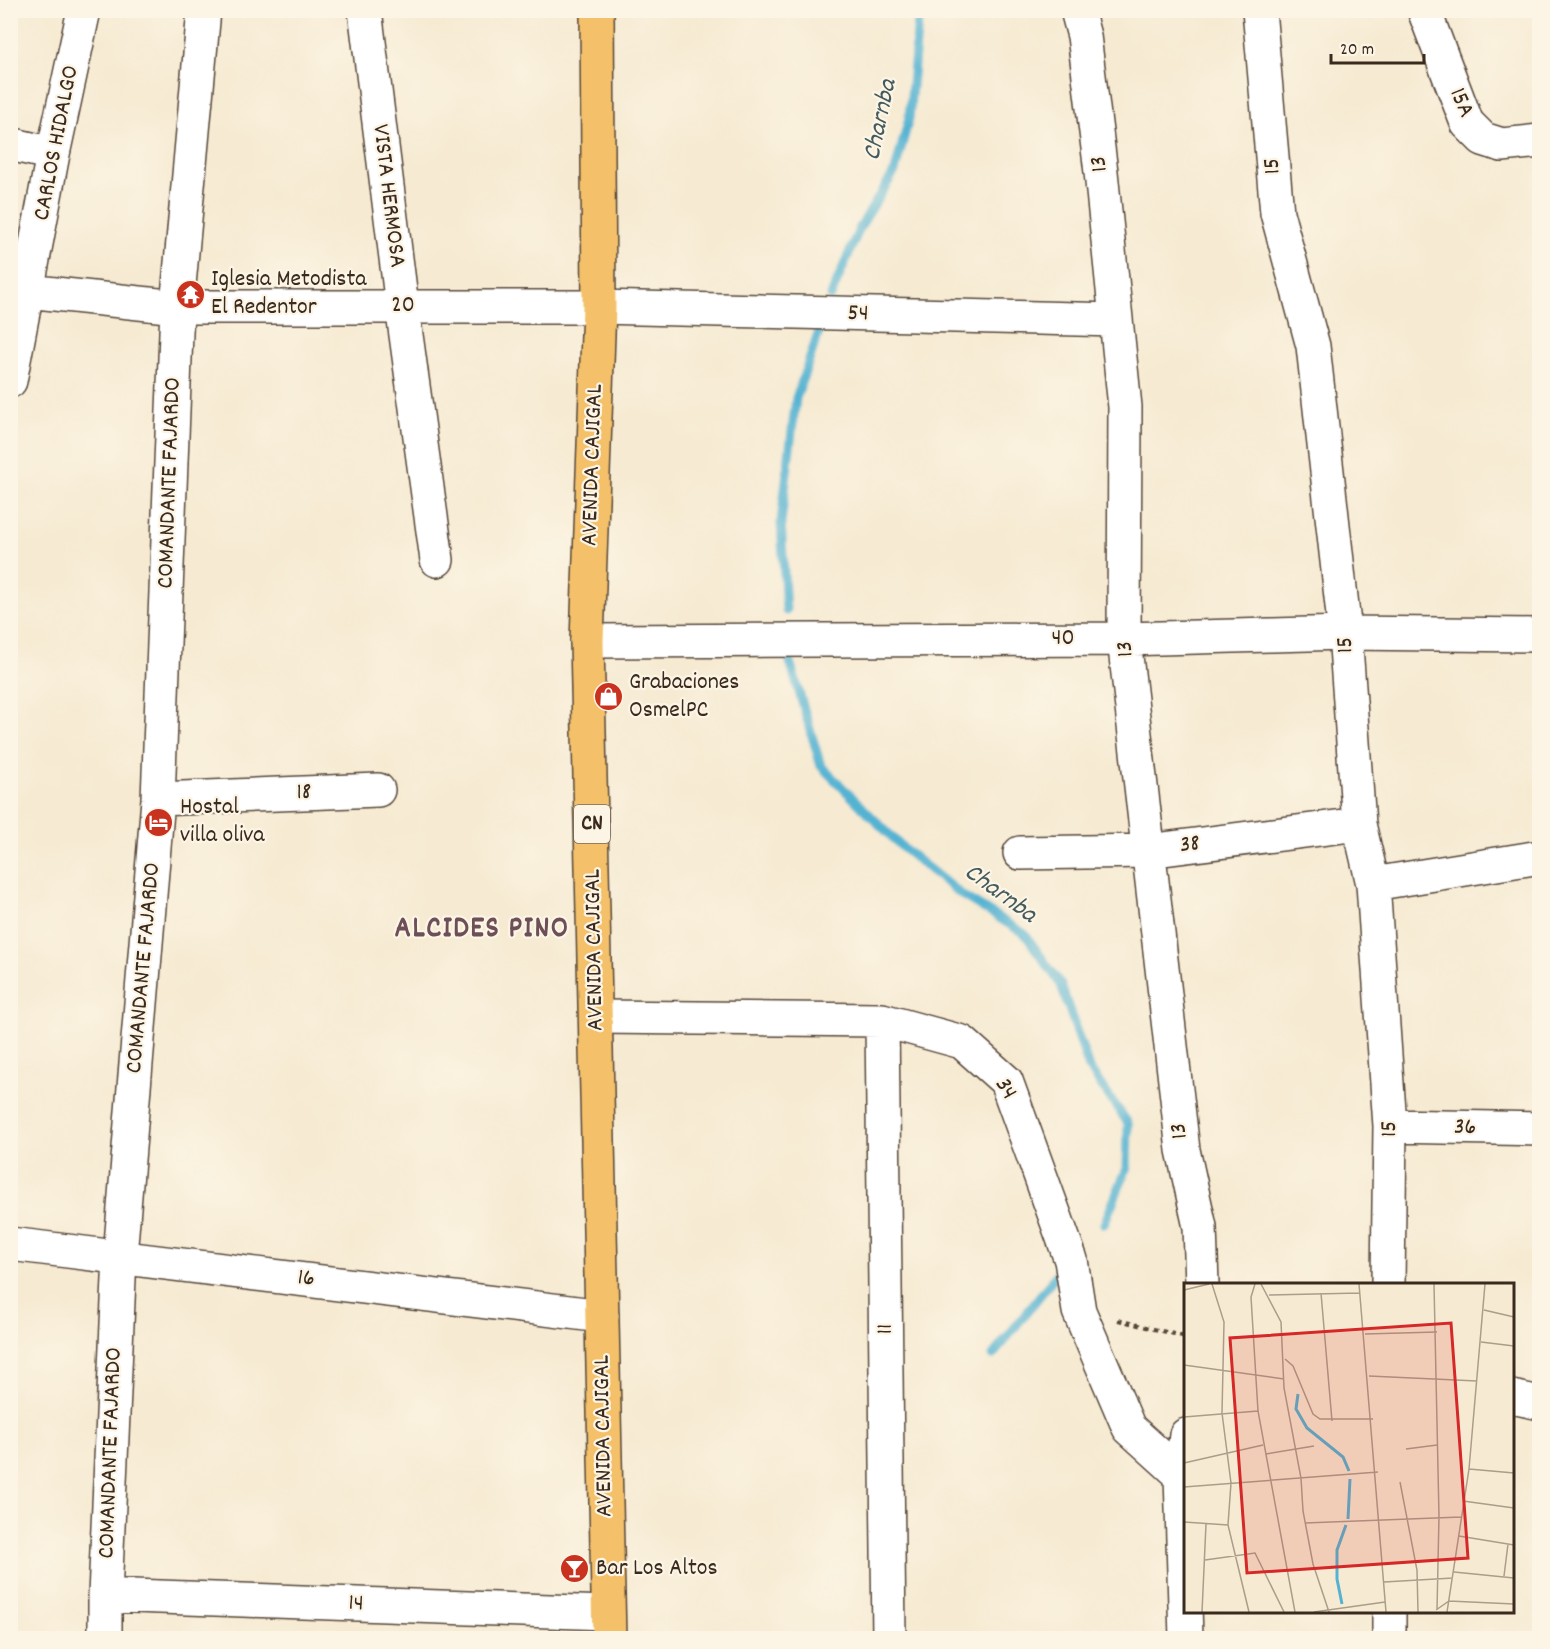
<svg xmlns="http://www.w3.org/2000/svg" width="1550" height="1649" viewBox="0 0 1550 1649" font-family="Dekko,sans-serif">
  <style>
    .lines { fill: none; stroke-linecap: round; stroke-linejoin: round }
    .stream { stroke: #54b3d2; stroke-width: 9 }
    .minor-casing { stroke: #574739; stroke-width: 36 }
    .major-casing { stroke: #574739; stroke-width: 36 }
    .path { stroke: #574739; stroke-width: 4; stroke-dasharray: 4.5 4.5; stroke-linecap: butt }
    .minor { stroke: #fff; stroke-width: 33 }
    .major { stroke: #f4c16a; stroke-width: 33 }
    .labels { text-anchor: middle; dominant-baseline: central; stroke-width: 4.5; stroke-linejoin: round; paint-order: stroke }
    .shield { fill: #fcf5e5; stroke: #75675a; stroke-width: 1.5 }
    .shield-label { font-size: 22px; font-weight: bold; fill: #3b2a1e }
    .street-label { font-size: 24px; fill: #3b2a1e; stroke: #fcf5e5 }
    .poi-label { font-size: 24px; fill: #3b2a1e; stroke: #fcf5e5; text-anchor: start }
    .water-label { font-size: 26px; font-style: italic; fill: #445a5d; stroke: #fcf5e5 }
    .district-label { font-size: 30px; font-weight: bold; letter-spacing: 1.5px; fill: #6d4f58; stroke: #fcf5e5 }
    .inset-river { fill: none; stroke: #54b3d2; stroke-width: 3 }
    .inset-road { fill: none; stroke: #ab9d8a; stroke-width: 1.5 }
    .view { fill: #d62828; fill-opacity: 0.15; stroke: #d62828; stroke-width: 3 }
    .inset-edge { fill: none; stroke: #3b2a1e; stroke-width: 3 }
  </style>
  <rect width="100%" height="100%" fill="#fcf5e5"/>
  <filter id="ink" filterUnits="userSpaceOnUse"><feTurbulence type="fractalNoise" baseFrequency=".0167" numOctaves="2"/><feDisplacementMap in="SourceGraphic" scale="12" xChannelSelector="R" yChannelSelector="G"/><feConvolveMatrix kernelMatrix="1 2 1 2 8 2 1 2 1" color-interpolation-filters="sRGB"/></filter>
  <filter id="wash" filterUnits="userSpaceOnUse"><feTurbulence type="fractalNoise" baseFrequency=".008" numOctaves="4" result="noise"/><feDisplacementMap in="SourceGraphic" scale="24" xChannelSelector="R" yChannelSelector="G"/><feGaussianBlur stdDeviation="1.35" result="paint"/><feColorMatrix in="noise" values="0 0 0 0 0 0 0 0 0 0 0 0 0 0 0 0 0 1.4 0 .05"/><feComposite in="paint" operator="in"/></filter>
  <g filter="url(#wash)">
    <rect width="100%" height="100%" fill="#f6ead2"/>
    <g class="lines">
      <path class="stream" d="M831 296 860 227 895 171 909 118 919 10
        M786 611 781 522 796 398 821 326
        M790 662 821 766 903 848 963 896 1025 934 1061 985 1089 1068 1128 1123 1127 1168 1104 1224
        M993 1355 1064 1265"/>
    </g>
  </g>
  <g filter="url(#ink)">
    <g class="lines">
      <defs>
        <path id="minor" d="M365 10 402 306 437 560
          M1077 10 1084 36 1101 172 1125 407 1124 639 1183 1150 1200 1227 1202 1284
          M1259 10 1277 213 1313 346 1345 633 1359 824 1373 884 1390 1126 1388 1284
          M1424 10 1467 123 1483 139 1502 145 1540 141
          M10 144 53 154
          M27 291 177 307H599L1116 320
          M10 381 53 154 84 10
          M587 641 1124 639 1345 633 1540 635
          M158 799 378 790
          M1020 853 1148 851 1359 824
          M1373 884 1540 857
          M597 1017 882 1020 962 1042 1006 1081 1071 1260 1079 1311 1129 1428 1181 1475
          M882 1020 889 1638
          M1390 1126 1540 1129
          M10 1244 602 1316
          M1512 1397 1540 1403
          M1186 1435 1181 1475 1186 1638
          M105 1595 607 1613
          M1389 1612V1638
          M105 1638V1595L120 1256 158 799 177 307 204 10"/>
        <path id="major" d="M597 10 599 307 587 641 609 1638"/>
      </defs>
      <use href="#minor" class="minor-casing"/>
      <use href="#major" class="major-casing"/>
      <path class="path" d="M1118 1320 1186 1337"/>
      <use href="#minor" class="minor"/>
      <use href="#major" class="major"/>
    </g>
  </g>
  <defs>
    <symbol id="temple-disc" viewBox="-11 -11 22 22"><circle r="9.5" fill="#c8321e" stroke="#fcf5e5"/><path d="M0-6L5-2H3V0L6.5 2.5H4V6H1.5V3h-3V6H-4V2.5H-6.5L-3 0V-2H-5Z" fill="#fff"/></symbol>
    <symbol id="shop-disc" viewBox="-11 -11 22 22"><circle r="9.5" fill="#c8321e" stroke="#fcf5e5"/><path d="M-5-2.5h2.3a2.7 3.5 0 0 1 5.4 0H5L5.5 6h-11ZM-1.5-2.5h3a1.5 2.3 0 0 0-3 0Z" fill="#fff"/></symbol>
    <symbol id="hotel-disc" viewBox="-11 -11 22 22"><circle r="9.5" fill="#c8321e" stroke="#fcf5e5"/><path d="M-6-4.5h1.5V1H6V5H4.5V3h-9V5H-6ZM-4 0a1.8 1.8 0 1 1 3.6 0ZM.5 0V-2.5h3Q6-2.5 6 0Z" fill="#fff"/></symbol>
    <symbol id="bar-disc" viewBox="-11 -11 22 22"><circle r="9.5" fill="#c8321e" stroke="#fcf5e5"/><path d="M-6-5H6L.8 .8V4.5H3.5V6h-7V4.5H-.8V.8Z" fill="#fff"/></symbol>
  </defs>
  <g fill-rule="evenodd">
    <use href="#temple-disc" x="174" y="278" width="33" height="33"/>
    <use href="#shop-disc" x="592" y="680" width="33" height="33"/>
    <use href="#hotel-disc" x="142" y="806" width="33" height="33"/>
    <use href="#bar-disc" x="558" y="1552" width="33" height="33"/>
  </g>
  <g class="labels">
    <rect class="shield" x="574" y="805" width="36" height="38" rx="4.5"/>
    <g class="shield-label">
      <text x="592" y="824">CN</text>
    </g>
    <g class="street-label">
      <text transform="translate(1461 103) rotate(66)">15A</text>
      <text transform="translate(57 143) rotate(-79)">CARLOS HIDALGO</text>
      <text transform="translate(1100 164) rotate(-97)">13</text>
      <text transform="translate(1273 166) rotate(-95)">15</text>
      <text transform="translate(388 196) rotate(83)">VISTA HERMOSA</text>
      <text x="403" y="306">20</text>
      <text transform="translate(858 314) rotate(2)">54</text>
      <text transform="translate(593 465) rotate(-88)">AVENIDA CAJIGAL</text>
      <text transform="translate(170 483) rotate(-88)">COMANDANTE FAJARDO</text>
      <text x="1063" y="639">40</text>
      <text transform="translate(1346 645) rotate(-94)">15</text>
      <text transform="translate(1126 649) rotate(-95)">13</text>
      <text transform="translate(304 793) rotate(-2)">18</text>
      <text transform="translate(1190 845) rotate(-7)">38</text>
      <text transform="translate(595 950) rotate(-91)">AVENIDA CAJIGAL</text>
      <text transform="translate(144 968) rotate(-85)">COMANDANTE FAJARDO</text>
      <text transform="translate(1005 1089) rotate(59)">34</text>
      <text transform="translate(1465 1128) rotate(1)">36</text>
      <text transform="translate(1390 1129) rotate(-91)">15</text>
      <text transform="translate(1180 1131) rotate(-97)">13</text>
      <text transform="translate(306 1279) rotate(7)">16</text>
      <text transform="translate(886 1329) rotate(-91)">11</text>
      <text transform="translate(604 1436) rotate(-91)">AVENIDA CAJIGAL</text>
      <text transform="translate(111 1453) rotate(-88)">COMANDANTE FAJARDO</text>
      <text transform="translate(356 1604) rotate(2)">14</text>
    </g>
    <g class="poi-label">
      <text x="211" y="280">Iglesia Metodista<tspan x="211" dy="28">El Redentor</tspan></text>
      <text x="629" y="683">Grabaciones<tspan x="629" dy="28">OsmelPC</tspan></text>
      <text x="180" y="808">Hostal<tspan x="180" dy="28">villa oliva</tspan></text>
      <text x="596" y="1569">Bar Los Altos</text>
    </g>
    <g class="water-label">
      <text transform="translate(881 120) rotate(-78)">Charnba</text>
      <text transform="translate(1000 894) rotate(36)">Charnba</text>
    </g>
    <g class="district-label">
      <text x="482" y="930">ALCIDES PINO</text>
    </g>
  </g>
  <g transform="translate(1184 1283)">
    <rect width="330" height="330" fill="#f6ead2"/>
    <path class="inset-river" d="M114 111 112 126 123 145 159 174 165 188M164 236 166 196M158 321 153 296V267L162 242"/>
    <path class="inset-road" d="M28 1 40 39 38 130 47 200 44 242 65 329M71 1 67 14 74 128 111 329M77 1 97 39 100 105 117 195 119 228 129 281 145 329M175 1 202 329M250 1 255 233 253 327M0 7 25 1M137 10 148 138M85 12 176 10M300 27 330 34M181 51 253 49M297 59 330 63M101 76 109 83 129 131 136 136H189M0 82 100 96M185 93 293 98M0 134 74 128M222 166 253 162M82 171 130 163M0 180 79 162M285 186 330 190M216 199 233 287 234 329M0 204 194 189M279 218 330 225M0 239 44 242M121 240 277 234M275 253 330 262M21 277 71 270 100 329M270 289 330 295M320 293 324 261M200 299 269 295M252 327 265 318 330 321M18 329 22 241M130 329 201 319M263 329 285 186 301 1"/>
    <path class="view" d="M267 40 284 275 63 290 46 55Z"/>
    <rect width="330" height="330" class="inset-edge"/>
  </g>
  <rect width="1550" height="1649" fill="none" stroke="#fcf5e5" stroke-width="36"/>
  <path d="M1331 54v9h93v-9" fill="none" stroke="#3b2a1e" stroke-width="3"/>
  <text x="1340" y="54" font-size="18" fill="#3b2a1e" stroke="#fcf5e5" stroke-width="4.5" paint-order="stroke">20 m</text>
</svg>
